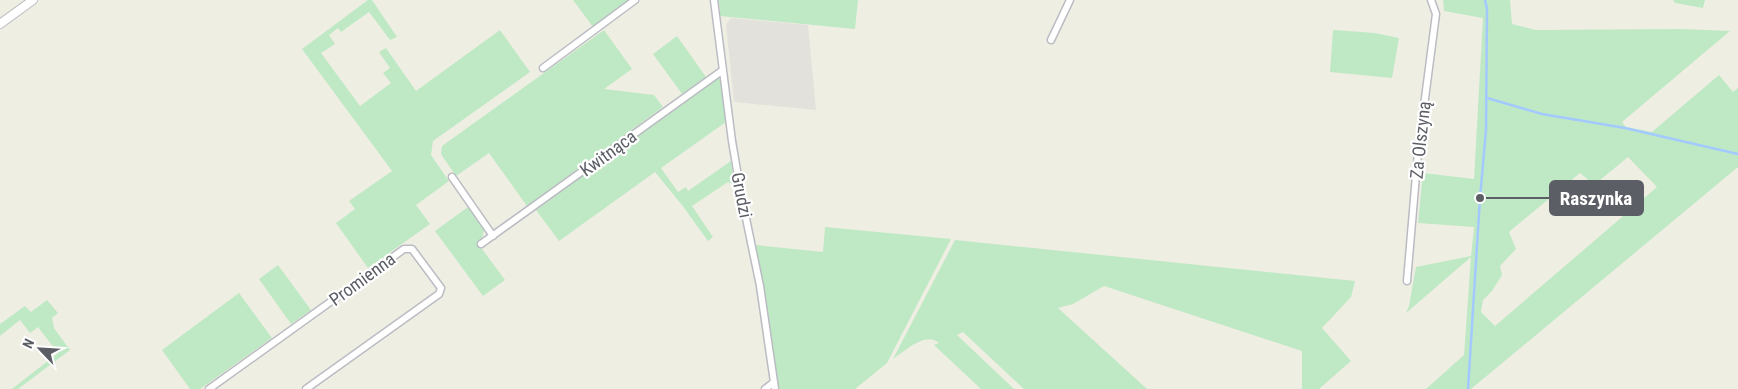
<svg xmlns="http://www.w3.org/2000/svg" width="1738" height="389" viewBox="0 0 1738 389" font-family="'Roboto Condensed',sans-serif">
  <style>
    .industrial { fill: #e3e1db }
    .green { fill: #bee9c4; fill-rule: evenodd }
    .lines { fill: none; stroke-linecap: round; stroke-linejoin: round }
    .stream { stroke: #a3c9ff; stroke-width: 2.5 }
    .minor-casing { stroke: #bbbcc3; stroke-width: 9 }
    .tertiary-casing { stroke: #bbbcc3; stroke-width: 10 }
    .minor { stroke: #fff; stroke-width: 6 }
    .tertiary { stroke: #fff; stroke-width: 8 }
    .labels { text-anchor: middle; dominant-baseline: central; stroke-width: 4.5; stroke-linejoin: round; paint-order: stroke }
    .street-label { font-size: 18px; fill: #5b5e65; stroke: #fff }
    .leader { fill: none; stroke: #5b5e65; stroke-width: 2 }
    .callout-dot { fill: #5b5e65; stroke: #fff; stroke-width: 2 }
    .callout { fill: #5b5e65; stroke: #5b5e65; stroke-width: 2 }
    .callout-label { font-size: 19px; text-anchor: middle; font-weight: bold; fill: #fff }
  </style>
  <rect width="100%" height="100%" fill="#efeee3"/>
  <path class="industrial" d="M731 18 808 25 816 110 734 102 726 24Z"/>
  <path class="green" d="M368 0H372L397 37 390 40 369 12 341 32 338 28 329 35 335 44 321 53 360 106 391 83 383 73 390 68 379 52 386 48 416 91 500 30 530 72 433 141 431 155 449 181 416 205 430 224 368 268 336 223 355 209 349 201 392 171 302 49Z
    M573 0H630L593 27Z
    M719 0H858L855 29 720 16Z
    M1443 0H1510L1512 24 1536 30 1681 29 1730 31 1622 122 1626 127 1652 132 1719 75 1733 92 1738 88V167L1471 389H1426L1464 355 1471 257 1406 313 1409 306 1416 267 1471 256 1474 227 1418 223 1423 173 1474 179 1483 18 1444 11ZM1628 157 1657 187 1495 326 1481 312 1483 300 1492 291 1502 275 1500 266 1516 249 1509 232 1580 173 1591 182 1599 181Z
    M1673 0H1705L1703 8 1675 3Z
    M604 30 632 69 604 89 654 95 663 107 527 206 489 153 456 176 441 154 442 146Z
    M1333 30 1375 33 1399 38 1392 78 1330 72Z
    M677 36 706 77 682 94 653 54Z
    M717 77 721 80 726 122 661 168 678 192 686 187 688 191 731 161 734 185 728 182 692 206 713 237 708 241 682 205 655 172 559 241 536 210Z
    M468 207 484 230 482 238 477 242 505 280 483 296 435 231Z
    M825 227 951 239 887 363 855 389H777L770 325 756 245 823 252Z
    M955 240 1355 281 1351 297 1322 328 1351 361 1319 389H1302V351L1104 286 1073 304 1058 308 1147 389H1024L963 332 957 335 1014 389H981L934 345 939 343C926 331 905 351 893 359Z
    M278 265 311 310 291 324 259 279Z
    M239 293 272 338 200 389H190L162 350Z
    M47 300 58 313 52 318 54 328 70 350 18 389H12L58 353 38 327 30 333 20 320 0 336V324L25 306 31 312Z"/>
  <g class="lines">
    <path class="stream" d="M1487 98 1542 114 1625 128 1738 154
      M1468 389 1480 198 1486 130 1487 9 1485 0"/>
    <defs>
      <path id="minor" d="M714 0 732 141 741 194 760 286 775 389
        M1051 40 1070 0
        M543 68 635 0
        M452 177 493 236
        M481 244 723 70
        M1407 281 1418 152 1436 14 1431 0
        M209 389 404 249H412L441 288 439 294 306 389
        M765 389 774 382"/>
      <path id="tertiary" d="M0 24 33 0"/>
    </defs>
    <use href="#minor" class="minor-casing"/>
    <use href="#tertiary" class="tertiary-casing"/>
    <use href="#minor" class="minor"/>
    <use href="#tertiary" class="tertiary"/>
  </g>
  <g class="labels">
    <g class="street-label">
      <text transform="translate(1420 140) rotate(-84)">Za Olszyną</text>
      <text transform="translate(608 153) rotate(-36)">Kwitnąca</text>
      <text transform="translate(742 195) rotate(79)">Grudzi</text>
      <text transform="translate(362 279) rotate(-36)">Promienna</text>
    </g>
  </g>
  <path class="leader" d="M1480 198L1550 198"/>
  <circle class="callout-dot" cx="1480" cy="198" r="5"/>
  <rect class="callout" x="1550" y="181" width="93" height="34" rx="5"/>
  <g class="callout-label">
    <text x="1596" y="205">Raszynka</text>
  </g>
  <g transform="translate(40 349) rotate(295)" stroke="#ffffff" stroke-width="4" paint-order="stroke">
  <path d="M0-4L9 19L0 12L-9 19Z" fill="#5b5e65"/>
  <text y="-8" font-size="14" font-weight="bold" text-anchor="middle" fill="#5b5e65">N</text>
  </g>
</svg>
